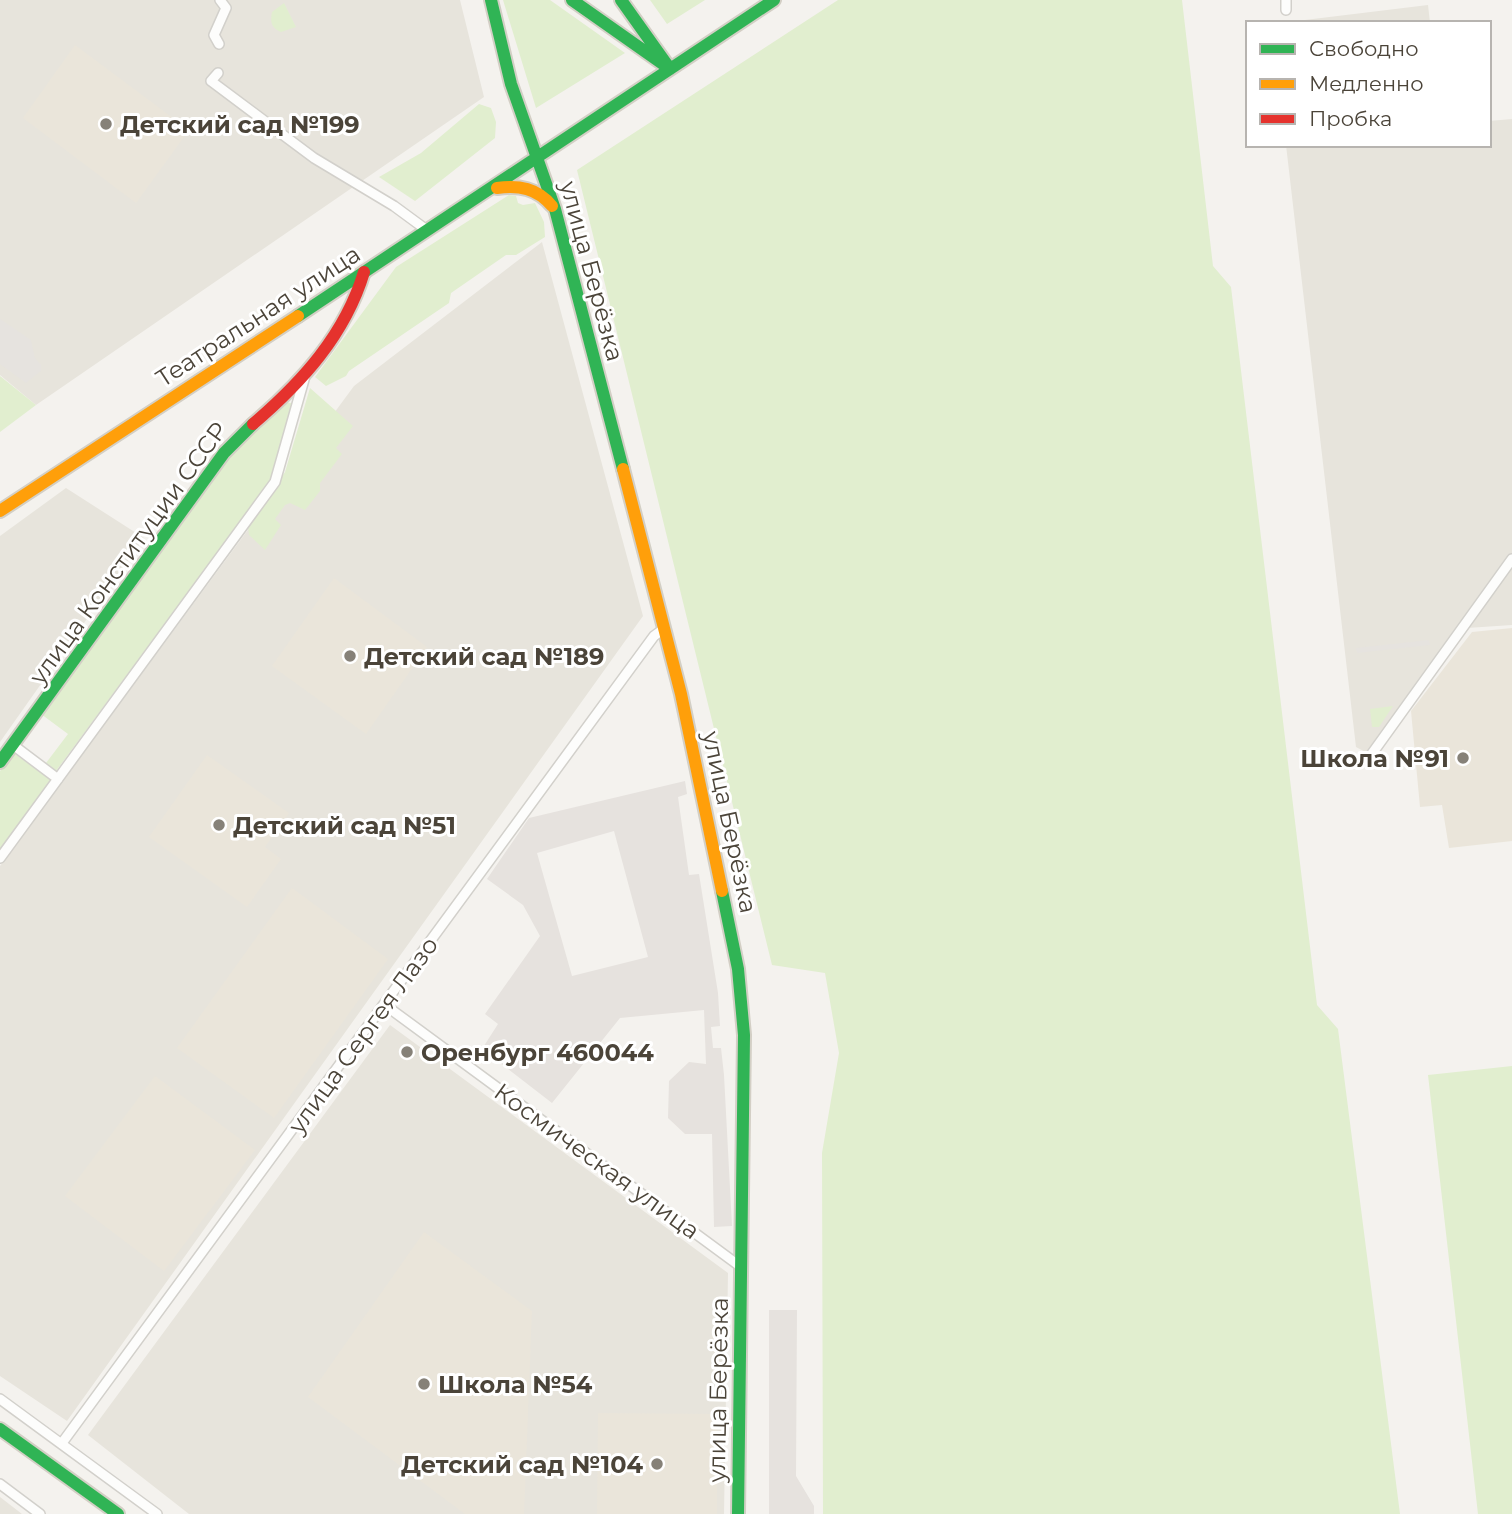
<svg xmlns="http://www.w3.org/2000/svg" width="1512" height="1514" viewBox="0 0 1512 1514" font-family="Montserrat,sans-serif">
  <style>
    .residential { fill: #e7e4dc }
    .industrial { fill: #e6e2de; fill-rule: evenodd }
    .education { fill: #eae5da }
    .green { fill: #e1eecf }
    .parking { fill: #e6e3df }
    .lines { fill: none; stroke-linecap: round; stroke-linejoin: round }
    .street-casing { stroke: #d2d0cb; stroke-width: 12 }
    .fast-casing { stroke: #d3cfc5; stroke-width: 16 }
    .slow-casing { stroke: #d3cfc5; stroke-width: 16 }
    .jam-casing { stroke: #d3cfc5; stroke-width: 16 }
    .street { stroke: #fdfdfc; stroke-width: 9 }
    .fast { stroke: #30b455; stroke-width: 12 }
    .slow { stroke: #ff9f0a; stroke-width: 12 }
    .jam { stroke: #e5322d; stroke-width: 12 }
    .poi-dot { fill: #868178; stroke: #fff; stroke-width: 2.5 }
    .labels { text-anchor: middle; dominant-baseline: central; stroke-width: 6; stroke-linejoin: round; paint-order: stroke }
    .poi-label { font-size: 24px; font-weight: bold; fill: #4b4439; stroke: #fff; text-anchor: start }
    .street-label { font-size: 24px; fill: #4b4439; stroke: #fff }
  </style>
  <rect width="100%" height="100%" fill="#f4f2ee"/>
  <path class="residential" d="M0 0H460L484 97 36 405 0 375Z
    M1428 5 1430 23H1280Z
    M1512 119V558L1373 756 1356 747 1286 145H1489V121Z
    M542 242 643 616 67 1421 0 1376V866L354 386Z
    M66 488 144 538 0 742V536Z
    M1512 563V625L1467 628Z
    M390 1025 728 1273 724 1514H189L88 1435Z
    M0 1497 22 1514H0Z"/>
  <path class="industrial" d="M685 781 687 794 678 797 689 875 699 874 718 993 720 1026 711 1027 713 1048H721L724 1075 732 1226 714 1227 712 1134H685L668 1118 669 1081 689 1062 706 1064 704 1010 620 1018 552 1103 482 1049 498 1024 485 1014 540 936 523 905 487 879 529 818ZM614 831 648 957 572 976 537 853Z
    M769 1310H797L796 1476 814 1506V1514H769Z"/>
  <path class="education" d="M75 45 189 130 136 203 23 118Z
    M334 578 427 647 366 734 272 666Z
    M1512 628V841L1449 848 1442 805 1420 807 1411 711 1472 632Z
    M207 755 289 813 265 847 281 859 247 907 149 837Z
    M292 888 388 959 274 1118 177 1048Z
    M155 1076 255 1150 164 1271 65 1196Z
    M424 1232 532 1311 524 1514H465L308 1397Z
    M598 1413 717 1414V1514H597Z"/>
  <path class="green" d="M503 0H550L625 53 536 108Z
    M650 0H705L667 24Z
    M838 0H1182L1213 266 1231 287 1317 1005 1338 1029 1400 1514H823L822 1153 839 1053 825 973 772 965 577 170Z
    M284 3 296 27 281 32C271 28 270 22 272 12Z
    M479 104 491 108 496 122 495 138 415 201 379 177 421 153Z
    M509 195 516 196 518 203 523 205 535 203 544 222 545 237 516 255H506L451 293 449 303 349 371 346 376 326 386 315 377 396 267Z
    M0 376 36 405 0 432Z
    M310 388 353 426 336 448 342 454 320 483V491L305 510 290 503 285 505 275 519 281 525 265 550 249 535 248 527 285 472Z
    M285 402 291 403 293 407 278 464 268 484 56 771 46 763 68 734 41 714 245 435Z
    M1393 706 1379 727H1372L1370 709Z
    M15 754 51 780 0 849V771Z
    M1512 1066V1514H1478L1428 1075Z"/>
  <path class="parking" d="M0 319 31 340 35 358 41 365V371L26 383 0 364Z
    M1429 640 1430 645 1357 653 1356 648Z"/>
  <g class="lines">
    <defs>
      <path id="street" d="M1286 0V10
        M219 44 214 35 226 8 220 0
        M218 73 211 81 314 158 394 206 428 231
        M13 745 58 779
        M1371 755 1512 559
        M0 858 275 482 305 376
        M385 1005 741 1267
        M0 1399 157 1514
        M62 1443 654 636 665 628
        M0 1484 40 1514"/>
      <path id="fast" d="M491 0 511 84 555 209 623 469
        M572 0 670 69
        M621 0 668 66
        M298 316 774 0
        M0 762 224 453 253 424
        M722 891 738 969 744 1035 738 1514
        M0 1429 118 1514"/>
      <path id="slow" d="M497 188C519 185 537 188 552 206
        M623 469 681 694 722 891
        M0 511 298 316"/>
      <path id="jam" d="M253 424C302 382 345 335 364 272"/>
    </defs>
    <use href="#street" class="street-casing"/>
    <use href="#fast" class="fast-casing"/>
    <use href="#slow" class="slow-casing"/>
    <use href="#jam" class="jam-casing"/>
    <use href="#street" class="street"/>
    <use href="#fast" class="fast"/>
    <use href="#slow" class="slow"/>
    <use href="#jam" class="jam"/>
  </g>
  <g class="poi-dot">
    <circle cx="106" cy="124" r="7"/>
    <circle cx="350" cy="656" r="7"/>
    <circle cx="1463" cy="758" r="7"/>
    <circle cx="219" cy="825" r="7"/>
    <circle cx="407" cy="1052" r="7"/>
    <circle cx="424" cy="1384" r="7"/>
    <circle cx="657" cy="1464" r="7"/>
  </g>
  <g class="labels">
    <g class="poi-label">
      <text x="120" y="124">Детский сад №199</text>
      <text x="364" y="656">Детский сад №189</text>
      <text x="1449" y="758" text-anchor="end">Школа №91</text>
      <text x="233" y="825">Детский сад №51</text>
      <text x="421" y="1052">Оренбург 460044</text>
      <text x="438" y="1384">Школа №54</text>
      <text x="643" y="1464" text-anchor="end">Детский сад №104</text>
    </g>
    <g class="street-label">
      <text transform="translate(592 271) rotate(75)">улица Берёзка</text>
      <text transform="translate(258 316) rotate(-33)">Театральная улица</text>
      <text transform="translate(128 553) rotate(-54)">улица Конституции СССР</text>
      <text transform="translate(730 822) rotate(78)">улица Берёзка</text>
      <text transform="translate(363 1035) rotate(-54)">улица Сергея Лазо</text>
      <text transform="translate(597 1161) rotate(36)">Космическая улица</text>
      <text transform="translate(718 1390) rotate(-89)">улица Берёзка</text>
    </g>
  </g>
  <rect x="1246" y="21" width="245" height="126" fill="#ffffff" stroke="#b7b4b0" stroke-width="2"/>
  <rect x="1260" y="44" width="35" height="10" fill="#30b455" stroke="#b7b4b0" stroke-width="2"/>
  <text x="1309" y="56" font-size="21" fill="#4b4439">Свободно</text>
  <rect x="1260" y="79" width="35" height="10" fill="#ff9f0a" stroke="#b7b4b0" stroke-width="2"/>
  <text x="1309" y="91" font-size="21" fill="#4b4439">Медленно</text>
  <rect x="1260" y="114" width="35" height="10" fill="#e5322d" stroke="#b7b4b0" stroke-width="2"/>
  <text x="1309" y="126" font-size="21" fill="#4b4439">Пробка</text>
</svg>
